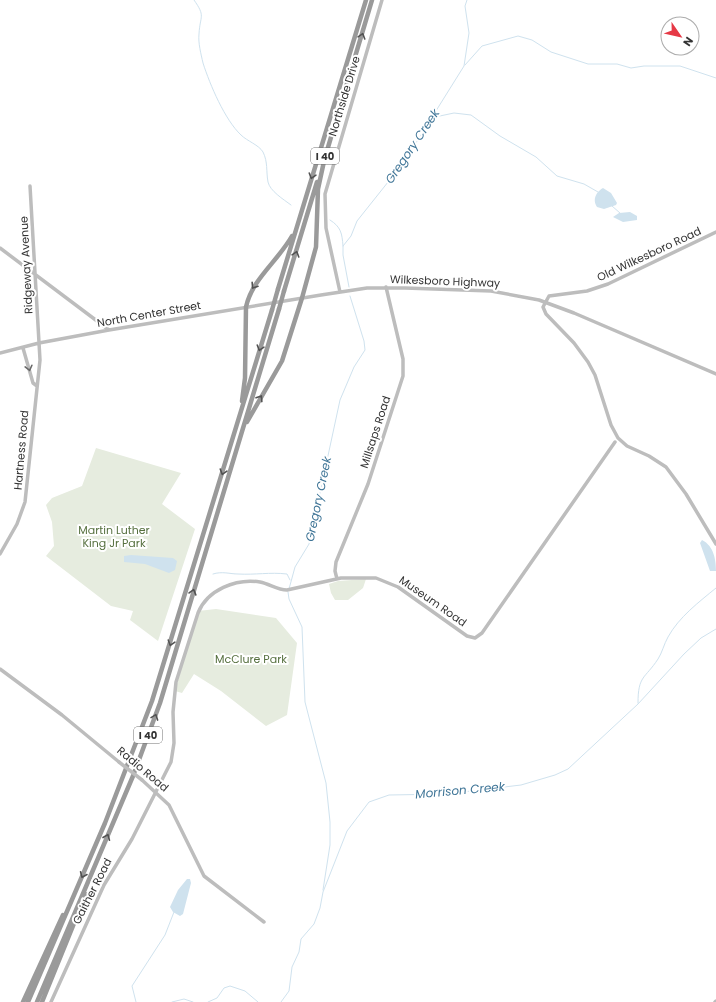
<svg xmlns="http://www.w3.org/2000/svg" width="716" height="1002" viewBox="0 0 716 1002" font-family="Poppins,sans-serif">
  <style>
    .green { fill: #e6ecdf }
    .water { fill: #cfe2ee }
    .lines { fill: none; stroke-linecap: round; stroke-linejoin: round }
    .stream { stroke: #cfe2ee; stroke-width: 1 }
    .secondary { stroke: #bdbdbd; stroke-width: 3.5 }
    .highway { stroke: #9a9a9a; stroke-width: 4.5 }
    .secondary-bridge { stroke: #bdbdbd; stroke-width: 3.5 }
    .highway-bridge { stroke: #9a9a9a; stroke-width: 4.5 }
    .oneway { stroke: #525252 }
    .oneway2 { stroke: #6a6a6a }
    .labels { text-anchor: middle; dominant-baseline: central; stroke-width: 4; stroke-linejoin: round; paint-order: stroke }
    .shield { fill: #fff; stroke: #707070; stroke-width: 1 }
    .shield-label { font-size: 10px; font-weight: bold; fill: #333 }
    .street-label { font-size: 11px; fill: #333; stroke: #fff }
    .park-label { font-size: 11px; fill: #56703f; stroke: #fff }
    .water-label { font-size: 12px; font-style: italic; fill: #3f7597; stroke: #fff }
  </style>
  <rect width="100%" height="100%" fill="#fff"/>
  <path class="green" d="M96 448 181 473 162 504 195 529 158 641 130 620 133 611 111 606 46 556 54 546 52 522 46 505 52 498 82 486Z
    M366 579 363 588 348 600H335L331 593 329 584 338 581Z
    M216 609 276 618 297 643 287 715 266 726 221 691 194 674 182 693 175 691 198 611Z"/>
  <path class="water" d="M603 188 611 193 617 203 616 205 604 209 597 207C592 200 596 192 603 188Z
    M630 212 637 216V220L623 222 613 217 619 213Z
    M702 540C714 546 716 560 716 571H710L700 543Z
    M131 555 173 558 177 561 175 570 169 573 145 564 124 562V556Z
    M187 879H190L191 883 183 914 180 916 173 912 170 907 178 890Z"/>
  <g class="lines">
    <path class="stream" d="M194 0C206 17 200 15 199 34 198 43 201 54 203 63 210 85 225 120 241 135 247 141 259 145 263 152 268 162 266 171 268 182 270 191 283 199 291 205
      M465 65 482 46 518 36 532 40 551 52 588 64H617L631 68 644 66H680L716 78
      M435 117 454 113 471 115 500 136 536 157 557 176 584 184 598 192
      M612 206 620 213
      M330 220C341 227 342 233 343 246
      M349 287 343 255V246L351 236 357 221 404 162 464 66 469 33 465 6 467 0
      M213 574C222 571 230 574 238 574 255 575 270 572 287 574L290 580
      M289 589 295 567 309 544 340 400 354 367 365 350 364 341 350 296
      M288 592 289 599 302 627 305 702 326 783 330 822V845L323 890
      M638 703C638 675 645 679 658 659 662 653 664 644 668 637 679 617 699 602 716 588
      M136 1002 132 986 165 935 174 912
      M172 1002 184 999 193 1002
      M208 1002 217 998 224 988 230 986 245 991 258 1002
      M281 1002 289 991 292 967 299 952 301 939 314 924 320 908 323 892 347 831 369 802 389 795 446 794 521 785 555 775 568 769 638 704 684 654 701 638 716 629"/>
    <path class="secondary" d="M716 232 608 284 587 291 549 296 543 307 546 314 574 343 588 362 595 375 611 425 618 438 627 446 649 456 666 467 686 494 716 544
      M0 248 109 330
      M340 292 326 228 325 194 382 0
      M23 348 33 383 37 386
      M0 353 39 343 109 330 321 295 367 288H405L491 291 539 300 574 313 716 374
      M0 554 17 524 25 502 40 360 30 186
      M337 579 335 571 336 562 368 484 403 376V359L386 287
      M0 669 62 715 119 762
      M142 780 169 805 204 876 264 922
      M51 1002 104 885 132 839 171 762 174 743 173 712 176 682 198 613C207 590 236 578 260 582 270 584 277 590 287 590L341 578H376L398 587 467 636 475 638 482 633 615 442
      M715 1002 716 1001"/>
    <path class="highway" d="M326 154 372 0
      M278 289 366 0
      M284 291 317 182
      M242 401 245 378 246 307C252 279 278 261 292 236
      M247 422 282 361 302 298 316 247 318 189 326 152
      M23 1002 63 915
      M28 1002 105 823 152 701 272 310
      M37 1002 133 776 160 703 279 309
      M42 1002 86 894"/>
    <path class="secondary-bridge" d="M119 762 142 780"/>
    <path class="highway-bridge" d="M279 309 284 291
      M272 310 278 289"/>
  </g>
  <defs><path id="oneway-chevron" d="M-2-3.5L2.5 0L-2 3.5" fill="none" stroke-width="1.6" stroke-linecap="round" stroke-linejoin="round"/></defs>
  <g class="oneway">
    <use href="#oneway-chevron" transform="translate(362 36) rotate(-73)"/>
    <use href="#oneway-chevron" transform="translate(312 176) rotate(107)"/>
    <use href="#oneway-chevron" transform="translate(296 254) rotate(-73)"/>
    <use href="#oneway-chevron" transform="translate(254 286) rotate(123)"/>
    <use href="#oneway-chevron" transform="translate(260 348) rotate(107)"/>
    <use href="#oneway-chevron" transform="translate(260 398) rotate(-57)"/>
    <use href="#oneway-chevron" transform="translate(223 472) rotate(107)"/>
    <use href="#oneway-chevron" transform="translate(193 592) rotate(-74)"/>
    <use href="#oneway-chevron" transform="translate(171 643) rotate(107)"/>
    <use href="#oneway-chevron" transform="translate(155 717) rotate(-70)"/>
    <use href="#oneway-chevron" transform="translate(107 837) rotate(-68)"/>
    <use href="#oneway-chevron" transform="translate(83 875) rotate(113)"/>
  </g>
  <use class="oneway2" href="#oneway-chevron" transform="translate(29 368) rotate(76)"/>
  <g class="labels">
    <g class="shield">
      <rect x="311" y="148" width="28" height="16" rx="3"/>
      <rect x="134" y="727" width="28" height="16" rx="3"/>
    </g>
    <g class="shield-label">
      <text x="325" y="156">I 40</text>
      <text x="148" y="735">I 40</text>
    </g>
    <g class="street-label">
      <text transform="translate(344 96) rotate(-73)">Northside Drive</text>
      <text transform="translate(649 254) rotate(-25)">Old Wilkesboro Road</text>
      <text transform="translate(26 265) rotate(-93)">Ridgeway Avenue</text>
      <text transform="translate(445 281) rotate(2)">Wilkesboro Highway</text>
      <text transform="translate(149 314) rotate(-10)">North Center Street</text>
      <text transform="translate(375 432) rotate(-72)">Millsaps Road</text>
      <text transform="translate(21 450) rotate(-85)">Hartness Road</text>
      <text transform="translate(433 601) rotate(35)">Museum Road</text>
      <text transform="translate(143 769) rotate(40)">Radio Road</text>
      <text transform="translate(92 891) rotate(-63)">Gaither Road</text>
    </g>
    <g class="park-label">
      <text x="114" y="530">Martin Luther<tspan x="114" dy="13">King Jr Park</tspan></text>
      <text x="251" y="659">McClure Park</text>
    </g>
    <g class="water-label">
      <text transform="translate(412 146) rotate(-56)">Gregory Creek</text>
      <text transform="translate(318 499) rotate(-78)">Gregory Creek</text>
      <text transform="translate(460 790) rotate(-5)">Morrison Creek</text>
    </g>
  </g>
  <g transform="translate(680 36) rotate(124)"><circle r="19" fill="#ffffff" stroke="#adadad"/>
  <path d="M0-3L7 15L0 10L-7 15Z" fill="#e63946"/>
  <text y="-6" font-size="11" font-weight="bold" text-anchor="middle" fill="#333333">N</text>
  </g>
</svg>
